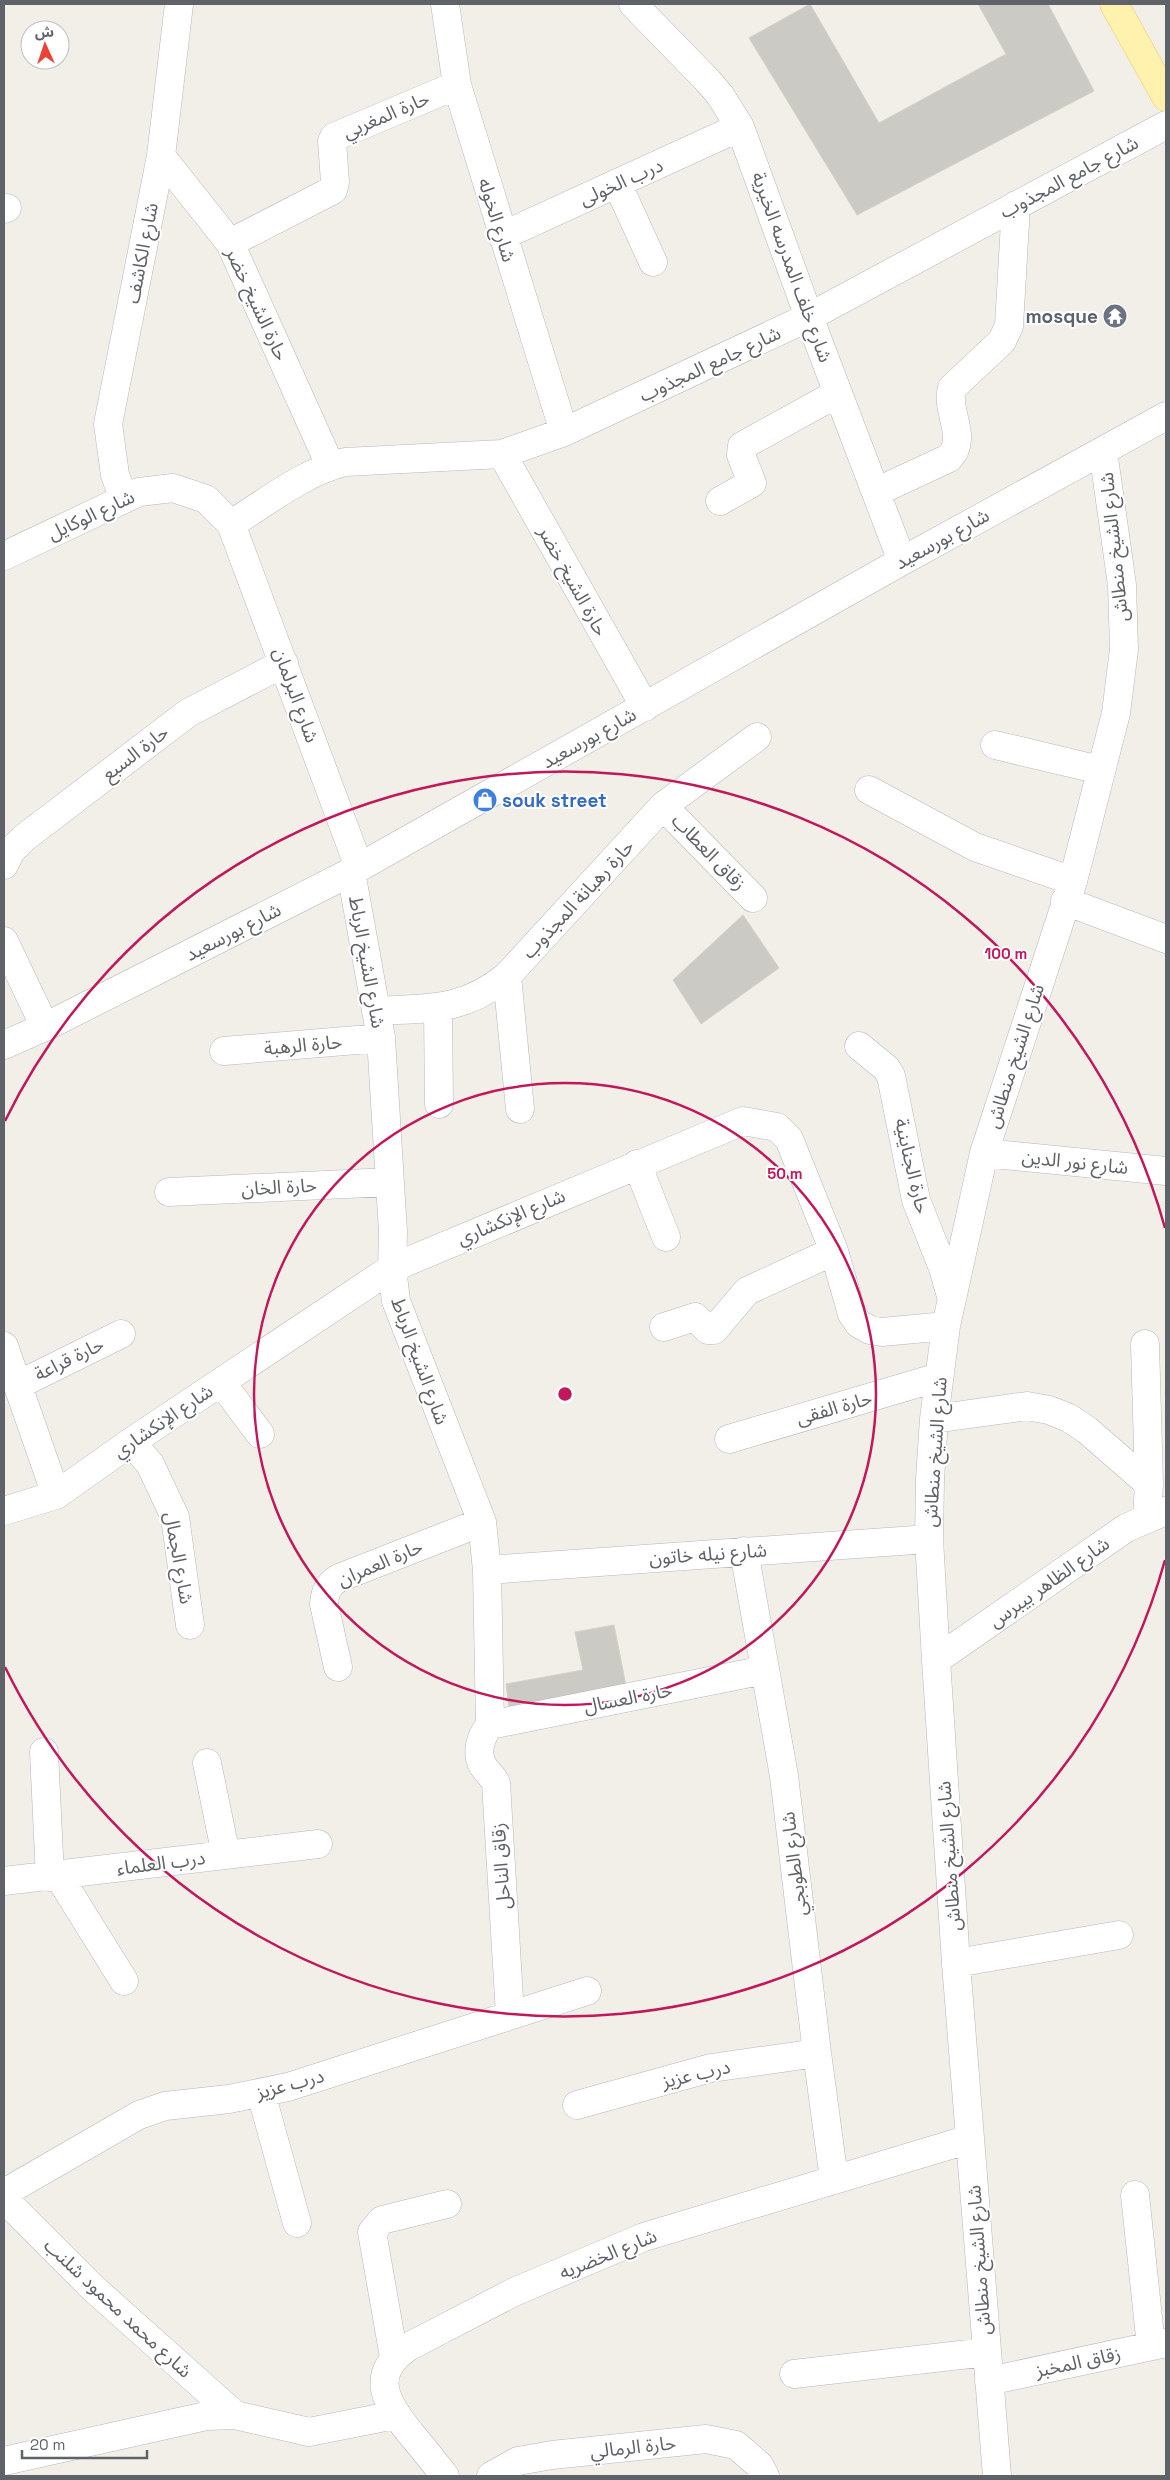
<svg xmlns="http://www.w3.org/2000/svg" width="1170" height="2480" viewBox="0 0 1170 2480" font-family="'Space Grotesk','Noto Sans Arabic',sans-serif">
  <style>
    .building { fill: #cccac5; stroke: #d6d1c6 }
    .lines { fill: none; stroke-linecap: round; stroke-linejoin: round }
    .minor-casing { stroke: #b5b8bc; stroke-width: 29 }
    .major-casing { stroke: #f2c960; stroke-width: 29 }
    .minor { stroke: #fff; stroke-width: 28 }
    .major { stroke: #fff2af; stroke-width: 28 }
    .ring { fill: none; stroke: #c2185b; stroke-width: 2.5 }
    .labels { text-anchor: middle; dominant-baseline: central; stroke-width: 4; stroke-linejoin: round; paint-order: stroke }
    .street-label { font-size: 19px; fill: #5f6368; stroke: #fff }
    .worship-label { font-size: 19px; font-weight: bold; fill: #5b616d; stroke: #fff; text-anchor: end }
    .shop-label { font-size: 19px; font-weight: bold; fill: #366cbe; stroke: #fff; text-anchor: start }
    .centre { fill: #c2185b; stroke: #fff; stroke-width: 2.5 }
    .ring-label { font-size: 15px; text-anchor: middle; font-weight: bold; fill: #c2185b; stroke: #fff; stroke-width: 4; stroke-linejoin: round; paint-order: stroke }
  </style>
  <rect width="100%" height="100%" fill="#f1efe8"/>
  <path class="building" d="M810 4 879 123 1006 54 978 4H1048L1094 91 857 215 749 38Z
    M743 915 779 968 701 1024 673 980Z
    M614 1625 627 1691 510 1714 506 1684 583 1670 575 1632Z"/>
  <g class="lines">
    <defs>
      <path id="minor" d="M445 4 457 85 564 432
        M633 4 708 81 720 95 740 127 809 317 902 561
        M161 156 230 243 330 465
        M617 183 653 262
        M4 209 7 208
        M502 236 740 127
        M230 243 333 190 335 182 332 141 334 137 457 85
        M502 454 645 707
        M876 492 949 458C969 437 945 412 952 388L1002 341 1009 326 1016 205
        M124 499 115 475 108 424 161 156 179 4
        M720 501 752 483 741 455 742 446 838 393
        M231 524C267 502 304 472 345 462L502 454 564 432 809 317 1166 125
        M4 556 139 492 173 488 206 499 231 524 359 867
        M995 745 1100 770
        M869 790 975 847 1073 881
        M663 806 753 898
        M4 865 11 851 24 838 188 713 284 663
        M351 872 381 1038 393 1232 392 1268 396 1301 482 1522 487 1570 490 1725
        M1065 901 1166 939
        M4 941 45 1027
        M507 976 520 1109
        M438 1008 439 1104
        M378 1011C430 1008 464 1011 507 976L663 806 757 737
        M4 1045 45 1027 351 872 902 561 1166 416
        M859 1046 886 1068 891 1076 916 1200 943 1268 951 1296
        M224 1051 381 1038
        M984 1153 1166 1171
        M637 1164 666 1237
        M169 1192 390 1182
        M664 1327 695 1317 708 1330H714L747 1291 834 1251
        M1145 1344 1149 1484
        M4 1346 56 1495
        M221 1382 260 1434
        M18 1385 121 1334
        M934 1419 1027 1406 1049 1410 1069 1418 1087 1430 1149 1484 1147 1518
        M729 1439 939 1377
        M131 1442 150 1464 175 1517 190 1625
        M4 1511 56 1495 131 1442 392 1268 743 1121 777 1127 789 1139 834 1251 852 1314 859 1324 870 1330 882 1332 946 1326
        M744 1551 784 1776 817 2053 834 2179
        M487 1570 929 1539
        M936 1660 1126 1528 1166 1511
        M338 1667 324 1604C325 1591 328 1585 339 1578L482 1522
        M490 1725C480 1737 474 1756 486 1770 490 1775 493 1777 496 1783L510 2015
        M490 1725 765 1670
        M44 1752 50 1877
        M207 1763 226 1855
        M58 1875 124 1981
        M4 1881 318 1844
        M956 1963 1119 1935
        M261 2093 297 2223
        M577 2105 711 2068 817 2053
        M4 2193 139 2115 165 2106 229 2099 288 2087 587 1991
        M1135 2195 1151 2346
        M4 2199 93 2288 235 2415
        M394 2357 372 2232 382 2220 447 2204
        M794 2374 987 2352
        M989 2381 1166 2343
        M4 2461 206 2416 235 2415 309 2432 395 2415
        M445 2476C434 2462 423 2448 411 2434 386 2403 368 2375 408 2347L514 2292 644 2237 970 2139
        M491 2476 518 2461 552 2455 706 2439 736 2445 759 2465 765 2476
        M997 2476 956 1963 936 1660 929 1539 930 1479 934 1419 946 1326 984 1153 1073 881 1116 713 1124 649 1122 585 1103 451"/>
      <path id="major" d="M1114 4 1166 97"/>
    </defs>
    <use href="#minor" class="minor-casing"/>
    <use href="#major" class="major-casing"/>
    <use href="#minor" class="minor"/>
    <use href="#major" class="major"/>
  </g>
  <g class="ring">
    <circle cx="565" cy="1394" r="311"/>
    <path d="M1165 1560A623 623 0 0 1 5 1667M5 1121A623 623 0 0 1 1165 1228"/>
  </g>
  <defs>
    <symbol id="temple-disc" viewBox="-11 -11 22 22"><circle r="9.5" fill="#6b7280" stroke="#fff"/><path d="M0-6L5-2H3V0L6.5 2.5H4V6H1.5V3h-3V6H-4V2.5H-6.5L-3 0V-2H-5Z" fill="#fff"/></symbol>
    <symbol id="shop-disc" viewBox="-11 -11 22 22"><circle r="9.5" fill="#3f7fe0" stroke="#fff"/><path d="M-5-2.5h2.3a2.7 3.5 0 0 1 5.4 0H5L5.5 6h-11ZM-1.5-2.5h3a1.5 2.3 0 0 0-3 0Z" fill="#fff"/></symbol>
  </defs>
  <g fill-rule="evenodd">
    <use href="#temple-disc" x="1101" y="302" width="28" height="28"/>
    <use href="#shop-disc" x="471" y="786" width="28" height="28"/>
  </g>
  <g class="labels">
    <g class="street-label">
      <text transform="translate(386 115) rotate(-23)">حارة المغربي</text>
      <text transform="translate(1069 177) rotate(-28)">شارع جامع المجذوب</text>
      <text transform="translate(621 182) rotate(-24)">درب الخولى</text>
      <text transform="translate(497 220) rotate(73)">شارع الخوله</text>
      <text transform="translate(142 253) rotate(-79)">شارع الكاشف</text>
      <text transform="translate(792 267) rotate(70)">شارع خلف المدرسه الخيرية</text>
      <text transform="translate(257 304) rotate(65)">حارة الشيخ خضر</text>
      <text transform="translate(710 364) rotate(-25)">شارع جامع المجذوب</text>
      <text transform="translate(91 515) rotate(-25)">شارع الوكايل</text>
      <text transform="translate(942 539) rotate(-29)">شارع بورسعيد</text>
      <text transform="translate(1114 547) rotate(-96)">شارع الشيخ منطاش</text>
      <text transform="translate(573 581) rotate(61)">حارة الشيخ خضر</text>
      <text transform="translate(296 695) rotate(70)">شارع البرلمان</text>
      <text transform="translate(589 738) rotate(-29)">شارع بورسعيد</text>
      <text transform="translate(135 753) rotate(-37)">حارة السبع</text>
      <text transform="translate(709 852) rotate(46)">زقاق العطاب</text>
      <text transform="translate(578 899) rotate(-47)">حارة رهبانة المجذوب</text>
      <text transform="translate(233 932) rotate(-27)">شارع بورسعيد</text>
      <text transform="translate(367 962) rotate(80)">شارع الشيخ الرباط</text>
      <text transform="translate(303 1045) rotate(-5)">حارة الرهبة</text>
      <text transform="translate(1015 1056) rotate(-72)">شارع الشيخ منطاش</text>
      <text transform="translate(1075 1162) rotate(6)">شارع نور الدين</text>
      <text transform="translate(912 1166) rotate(77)">حارة الجناينية</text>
      <text transform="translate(279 1187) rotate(-3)">حارة الخان</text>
      <text transform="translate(511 1217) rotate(-23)">شارع الإنكشاري</text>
      <text transform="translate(69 1359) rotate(-26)">حارة قراعة</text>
      <text transform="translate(420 1361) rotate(70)">شارع الشيخ الرباط</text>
      <text transform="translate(834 1408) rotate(-16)">حارة الفقى</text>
      <text transform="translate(163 1421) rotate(-34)">شارع الإنكشاري</text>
      <text transform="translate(935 1452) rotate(-86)">شارع الشيخ منطاش</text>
      <text transform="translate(708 1554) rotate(-4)">شارع نيله خاتون</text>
      <text transform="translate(179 1558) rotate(80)">شارع الجمال</text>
      <text transform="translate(380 1563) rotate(-23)">حارة العمران</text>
      <text transform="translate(1049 1582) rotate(-35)">شارع الظاهر بيبرس</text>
      <text transform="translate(628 1698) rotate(-11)">حارة العسال</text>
      <text transform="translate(949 1856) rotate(-94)">شارع الشيخ منطاش</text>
      <text transform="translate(161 1863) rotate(-7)">درب العلماء</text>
      <text transform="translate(794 1864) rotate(-97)">شارع الطوبجي</text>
      <text transform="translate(501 1866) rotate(-94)">زقاق الناحل</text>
      <text transform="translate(696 2074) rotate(-13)">درب عزيز</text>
      <text transform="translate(290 2084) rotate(-15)">درب عزيز</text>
      <text transform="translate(608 2254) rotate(-22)">شارع الخضريه</text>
      <text transform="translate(979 2260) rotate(-94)">شارع الشيخ منطاش</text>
      <text transform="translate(118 2308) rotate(43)">شارع محمد محمود شلنب</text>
      <text transform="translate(1078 2362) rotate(-12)">زقاق المخبز</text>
      <text transform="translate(633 2447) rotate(-6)">حارة الرمالي</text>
    </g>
    <g class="worship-label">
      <text x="1098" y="316">mosque</text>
    </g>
    <g class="shop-label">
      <text x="502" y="800">souk street</text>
    </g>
  </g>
  <circle cx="565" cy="1394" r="8" class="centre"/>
  <g class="ring-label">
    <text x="1006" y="959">100 m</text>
    <text x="785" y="1179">50 m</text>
  </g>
  <rect width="1170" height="2480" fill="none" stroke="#5f6368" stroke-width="10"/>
  <g transform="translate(45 45) rotate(357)"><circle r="24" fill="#ffffff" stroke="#bfc1c3"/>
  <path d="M0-4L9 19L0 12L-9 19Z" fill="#ea4335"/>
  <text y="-8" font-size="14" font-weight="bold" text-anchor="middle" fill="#5f6368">ش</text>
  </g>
  <path d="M22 2450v8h125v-8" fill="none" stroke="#5f6368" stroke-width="2.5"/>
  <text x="30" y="2450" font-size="15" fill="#5f6368" stroke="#ffffff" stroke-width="4" paint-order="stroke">20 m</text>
</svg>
